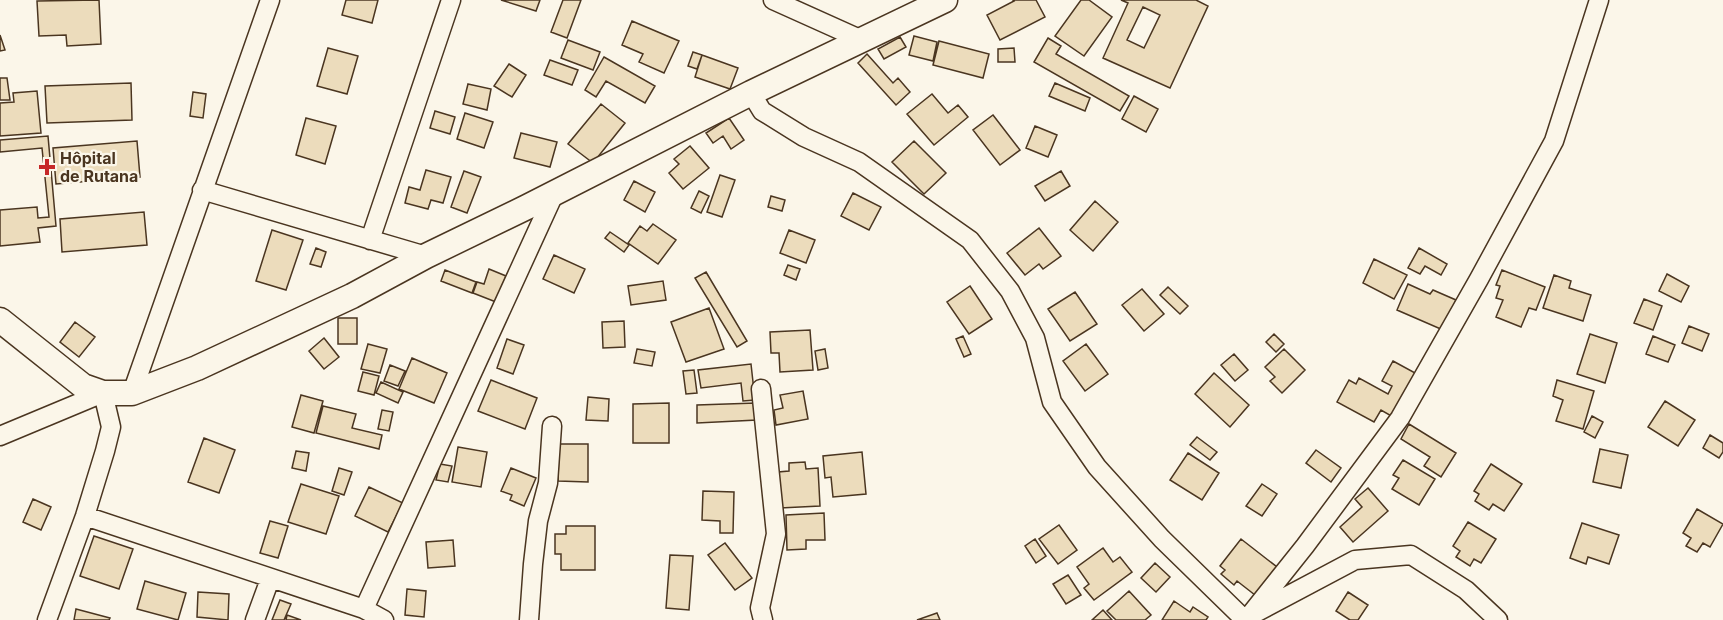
<svg xmlns="http://www.w3.org/2000/svg" width="1723" height="620" viewBox="0 0 1723 620" font-family="Inter,sans-serif">
  <style>
    .building { fill: #ecdcbc; stroke: #4a3520; stroke-width: 1.5; fill-rule: evenodd }
    .lines { fill: none; stroke-linecap: round; stroke-linejoin: round }
    .minor-casing { stroke: #4a3520; stroke-width: 21 }
    .secondary-casing { stroke: #4a3520; stroke-width: 27 }
    .minor { stroke: #fbf6e9; stroke-width: 18 }
    .secondary { stroke: #fbf6e9; stroke-width: 24 }
    .poi-dot { fill: #c62828; stroke: #fbf6e9; stroke-width: 2 }
    .labels { text-anchor: middle; dominant-baseline: central; stroke-width: 4.5; stroke-linejoin: round; paint-order: stroke }
    .poi-label { font-size: 16px; font-weight: bold; fill: #4a3520; stroke: #fbf6e9; text-anchor: start }
  </style>
  <rect width="100%" height="100%" fill="#fbf6e9"/>
  <path class="building" d="M99 0 101 44 67 46 66 35 39 36 37 1Z
    M346 0H378L372 23 342 15Z
    M501 0H540L536 11Z
    M563 0H581L567 38 551 32Z
    M1013 0H1036L1045 17 1000 40 987 15 1014 1Z
    M1081 0H1089L1112 17 1084 56 1055 36Z
    M1121 0H1196L1208 6 1170 88 1103 58 1128 3ZM1143 7 1160 15 1144 48 1127 40Z
    M632 21 679 41 664 73 639 62 643 54 622 45Z
    M0 35 5 50 0 51Z
    M914 36 937 42 933 61 909 55Z
    M900 37 906 47 884 59 878 49Z
    M1048 38 1061 46 1056 54 1129 96 1120 111 1034 62Z
    M568 40 600 52 593 70 561 58Z
    M939 41 989 54 983 78 933 65Z
    M328 48 358 56 347 94 317 86Z
    M1014 48 1015 62H998V49Z
    M693 52 702 55 697 69 688 66Z
    M867 54 893 83 898 78 910 92 896 105 858 63Z
    M702 55 738 68 730 89 695 77Z
    M604 57 655 86 645 103 606 81 596 97 585 90Z
    M550 60 578 70 572 85 544 75Z
    M509 64 526 75 512 97 494 86Z
    M0 78H7L10 100H0Z
    M131 83 132 120 47 123 45 86Z
    M1055 83 1090 98 1085 111 1049 96Z
    M468 84 491 89 487 110 463 104Z
    M37 91 41 133 0 136V103L14 102 13 93Z
    M193 92 206 94 203 118 190 116Z
    M932 94 948 113 958 105 968 117 934 145 907 114Z
    M1134 96 1158 109 1146 132 1122 119Z
    M601 104 625 123 593 163 568 144Z
    M435 111 455 117 450 134 430 128Z
    M465 113 493 122 484 148 457 139Z
    M993 115 1020 150 1000 165 973 130Z
    M306 118 336 126 325 164 296 155Z
    M729 118 744 140 731 149 723 136 713 143 706 133Z
    M1035 126 1057 135 1048 157 1026 148Z
    M521 133 557 142 550 167 514 158Z
    M48 136 56 226 38 228 40 242 0 246V210L37 207 38 218 49 217 42 148 0 152V140Z
    M137 141 140 177 56 184 53 148Z
    M914 141 946 173 924 194 892 162Z
    M690 146 709 168 683 189 669 173 679 164 674 159Z
    M426 170 451 177 443 203 431 200 428 209 405 203 409 187 420 190Z
    M464 171 481 177 467 213 451 207Z
    M1061 171 1070 186 1045 201 1035 186Z
    M720 175 735 180 722 217 707 212Z
    M634 181 655 192 645 212 624 200Z
    M699 191 709 196 701 213 691 208Z
    M853 193 881 207 869 230 841 216Z
    M771 196 785 200 782 211 768 207Z
    M1095 201 1118 222 1093 251 1070 230Z
    M144 212 147 245 62 252 60 219Z
    M653 224 676 240 658 264 628 243 640 226 647 231Z
    M1039 228 1061 256 1043 269 1039 264 1025 275 1007 253Z
    M272 230 303 240 286 290 256 281Z
    M789 230 815 240 806 263 780 253Z
    M610 232 629 245 624 252 605 238Z
    M316 248 326 252 321 267 310 264Z
    M1419 248 1447 264 1441 275 1425 266 1420 274 1408 268Z
    M554 255 585 269 574 293 543 279Z
    M1374 259 1407 275 1394 299 1363 283Z
    M788 265 800 269 796 280 784 275Z
    M489 269 506 276 496 302 473 293 477 282 484 284Z
    M445 270 476 282 472 293 441 281Z
    M1502 270 1545 287 1536 310 1529 308 1521 327 1496 317 1503 300 1496 298 1500 286 1496 285Z
    M706 272 747 341 737 347 695 278Z
    M1667 274 1689 286 1681 302 1659 291Z
    M1554 275 1571 281 1569 288 1591 295 1583 321 1543 308Z
    M663 281 666 300 631 305 628 286Z
    M1408 284 1430 294 1433 290 1456 300 1443 330 1397 310Z
    M970 286 992 319 969 334 947 302Z
    M1168 287 1188 306 1180 314 1160 295Z
    M1142 289 1164 314 1144 331 1122 305Z
    M1075 292 1097 324 1070 341 1048 309Z
    M1644 299 1662 306 1653 330 1634 323Z
    M709 308 724 349 686 362 671 322Z
    M338 318H357V344H338Z
    M624 321 625 347 603 348 602 322Z
    M75 322 95 337 79 357 60 342Z
    M1689 326 1709 334 1702 351 1682 343Z
    M810 330 813 370 780 372 779 353H771L770 332Z
    M1274 334 1284 344 1276 352 1266 342Z
    M1590 334 1617 343 1605 383 1577 374Z
    M963 336 971 354 964 357 956 339Z
    M1653 336 1675 345 1668 362 1646 354Z
    M324 338 339 357 324 369 309 351Z
    M507 339 524 345 513 374 497 368Z
    M368 344 387 349 380 373 361 369Z
    M1086 344 1108 374 1085 391 1063 361Z
    M637 349 655 352 652 366 634 363Z
    M825 349 828 368 818 370 815 351Z
    M1284 349 1305 370 1282 393 1270 381 1275 377 1265 367Z
    M1234 354 1248 370 1235 381 1221 365Z
    M412 358 447 373 434 403 399 389Z
    M1393 361 1417 374 1393 417 1381 410 1374 422 1337 402 1349 380 1356 384 1359 378 1388 394 1392 386 1382 381Z
    M751 364 755 400 743 401 741 383 701 388 698 370Z
    M390 365 405 371 398 386 384 381Z
    M694 370 697 393 686 394 683 371Z
    M363 372 379 376 374 395 358 391Z
    M1214 373 1249 405 1230 427 1195 394Z
    M491 380 537 398 525 429 478 411Z
    M1557 380 1594 391 1583 429 1556 421 1563 400 1553 396Z
    M381 382 403 392 398 403 376 393Z
    M803 391 808 419 776 425 774 410 783 408 780 395Z
    M301 395 323 401 314 433 292 427Z
    M588 397 609 399 608 421 586 420Z
    M1665 401 1695 420 1678 446 1648 427Z
    M669 403V443H633V404Z
    M756 403 757 420 697 423V405Z
    M323 406 356 414 352 428 382 435 379 449 316 433Z
    M382 410 393 412 389 431 378 429Z
    M1592 416 1603 422 1595 438 1584 432Z
    M1409 424 1456 453 1441 477 1424 466 1430 457 1401 439Z
    M1710 435 1723 443V452L1719 458 1703 448Z
    M1197 437 1217 452 1210 460 1190 445Z
    M204 438 235 450 219 493 188 482Z
    M559 444H588V482L558 481Z
    M458 447 487 452 481 487 452 482Z
    M1600 449 1628 455 1621 488 1593 482Z
    M1316 450 1341 468 1331 482 1306 463Z
    M296 451 309 453 306 471 292 468Z
    M862 452 866 494 833 497 831 477 825 478 823 456Z
    M1188 453 1219 473 1202 500 1170 480Z
    M1403 460 1435 479 1419 505 1392 489 1399 478 1393 475Z
    M805 462 806 469 818 468 820 506 780 508 778 472 789 471V463Z
    M440 464 452 466 448 482 436 480Z
    M1491 464 1522 484 1504 511 1493 504 1489 510 1475 501 1479 494 1474 491Z
    M339 468 352 472 344 495 332 491Z
    M511 468 536 478 524 506 510 500 512 495 501 491Z
    M301 484 339 496 326 534 288 522Z
    M1262 484 1277 494 1262 516 1246 506Z
    M369 487 403 503 388 532 355 516Z
    M1368 488 1388 511 1353 542 1340 527 1362 507 1355 499Z
    M703 491 734 492 733 533H720V521L702 520Z
    M33 499 51 507 41 530 23 522Z
    M1697 509 1723 524 1710 547 1703 543 1697 552 1686 546 1691 538 1683 533Z
    M824 513 825 540H806V549L787 550 786 515Z
    M270 521 288 526 278 558 260 553Z
    M1468 522 1496 539 1481 563 1474 559 1470 566 1456 557 1460 551 1453 546Z
    M1582 523 1619 535 1609 564 1588 557 1586 564 1570 558Z
    M1059 525 1077 550 1058 564 1039 539Z
    M566 526H595V570H561V554H555V534H566Z
    M94 536 133 549 119 589 80 576Z
    M1035 539 1046 556 1036 563 1025 546Z
    M1241 539 1277 567 1255 595 1237 581 1234 585 1221 574 1225 570 1220 566Z
    M453 540 455 566 428 568 426 542Z
    M725 543 752 578 735 590 708 555Z
    M1103 548 1113 562 1120 557 1132 572 1094 600 1084 588 1089 584 1077 567Z
    M670 555 693 556 689 610 666 608Z
    M1155 563 1170 577 1156 592 1141 578Z
    M1068 575 1081 595 1066 604 1053 584Z
    M145 581 186 593 178 620 137 609Z
    M407 589 426 591 424 617 405 615Z
    M1129 591 1151 615 1145 620H1116L1107 611Z
    M198 592 229 594 228 620 197 617Z
    M1348 592 1368 605 1358 620H1350L1336 611Z
    M280 600 291 604 284 620H272Z
    M1174 601 1190 612 1193 607 1208 617 1206 620H1162Z
    M76 609 110 618 109 620H74Z
    M1103 610 1112 620H1092Z
    M937 613 940 620H917Z
    M287 615 301 620H286Z"/>
  <g class="lines">
    <defs>
      <path id="minor" d="M773 0 862 40
        M751 93 762 111 804 137 859 162 970 240 1010 291 1035 338 1052 402 1097 467 1162 539 1245 620
        M202 190 426 256
        M370 240 451 0
        M761 389 776 534 760 608 763 620
        M132 393 270 0
        M0 436 103 393 111 427 105 451 85 516 47 620
        M85 516 364 609 384 620
        M364 609 555 192
        M1257 612 1355 560 1411 555 1466 590 1498 620
        M255 620 270 579
        M529 620 533 564 538 521 548 483 552 426
        M1246 620 1305 546 1400 418 1479 279 1554 141 1599 0"/>
      <path id="secondary" d="M0 320 83 386 103 393H132L197 368 352 296 426 256 527 207 751 93 945 0"/>
    </defs>
    <use href="#minor" class="minor-casing"/>
    <use href="#secondary" class="secondary-casing"/>
    <use href="#minor" class="minor"/>
    <use href="#secondary" class="secondary"/>
  </g>
  <path class="poi-dot" d="M44 158h6v6h6v6h-6v6h-6v-6h-6v-6h6z"/>
  <g class="labels">
    <g class="poi-label">
      <text x="60" y="158">Hôpital<tspan x="60" dy="18">de Rutana</tspan></text>
    </g>
  </g>
</svg>
